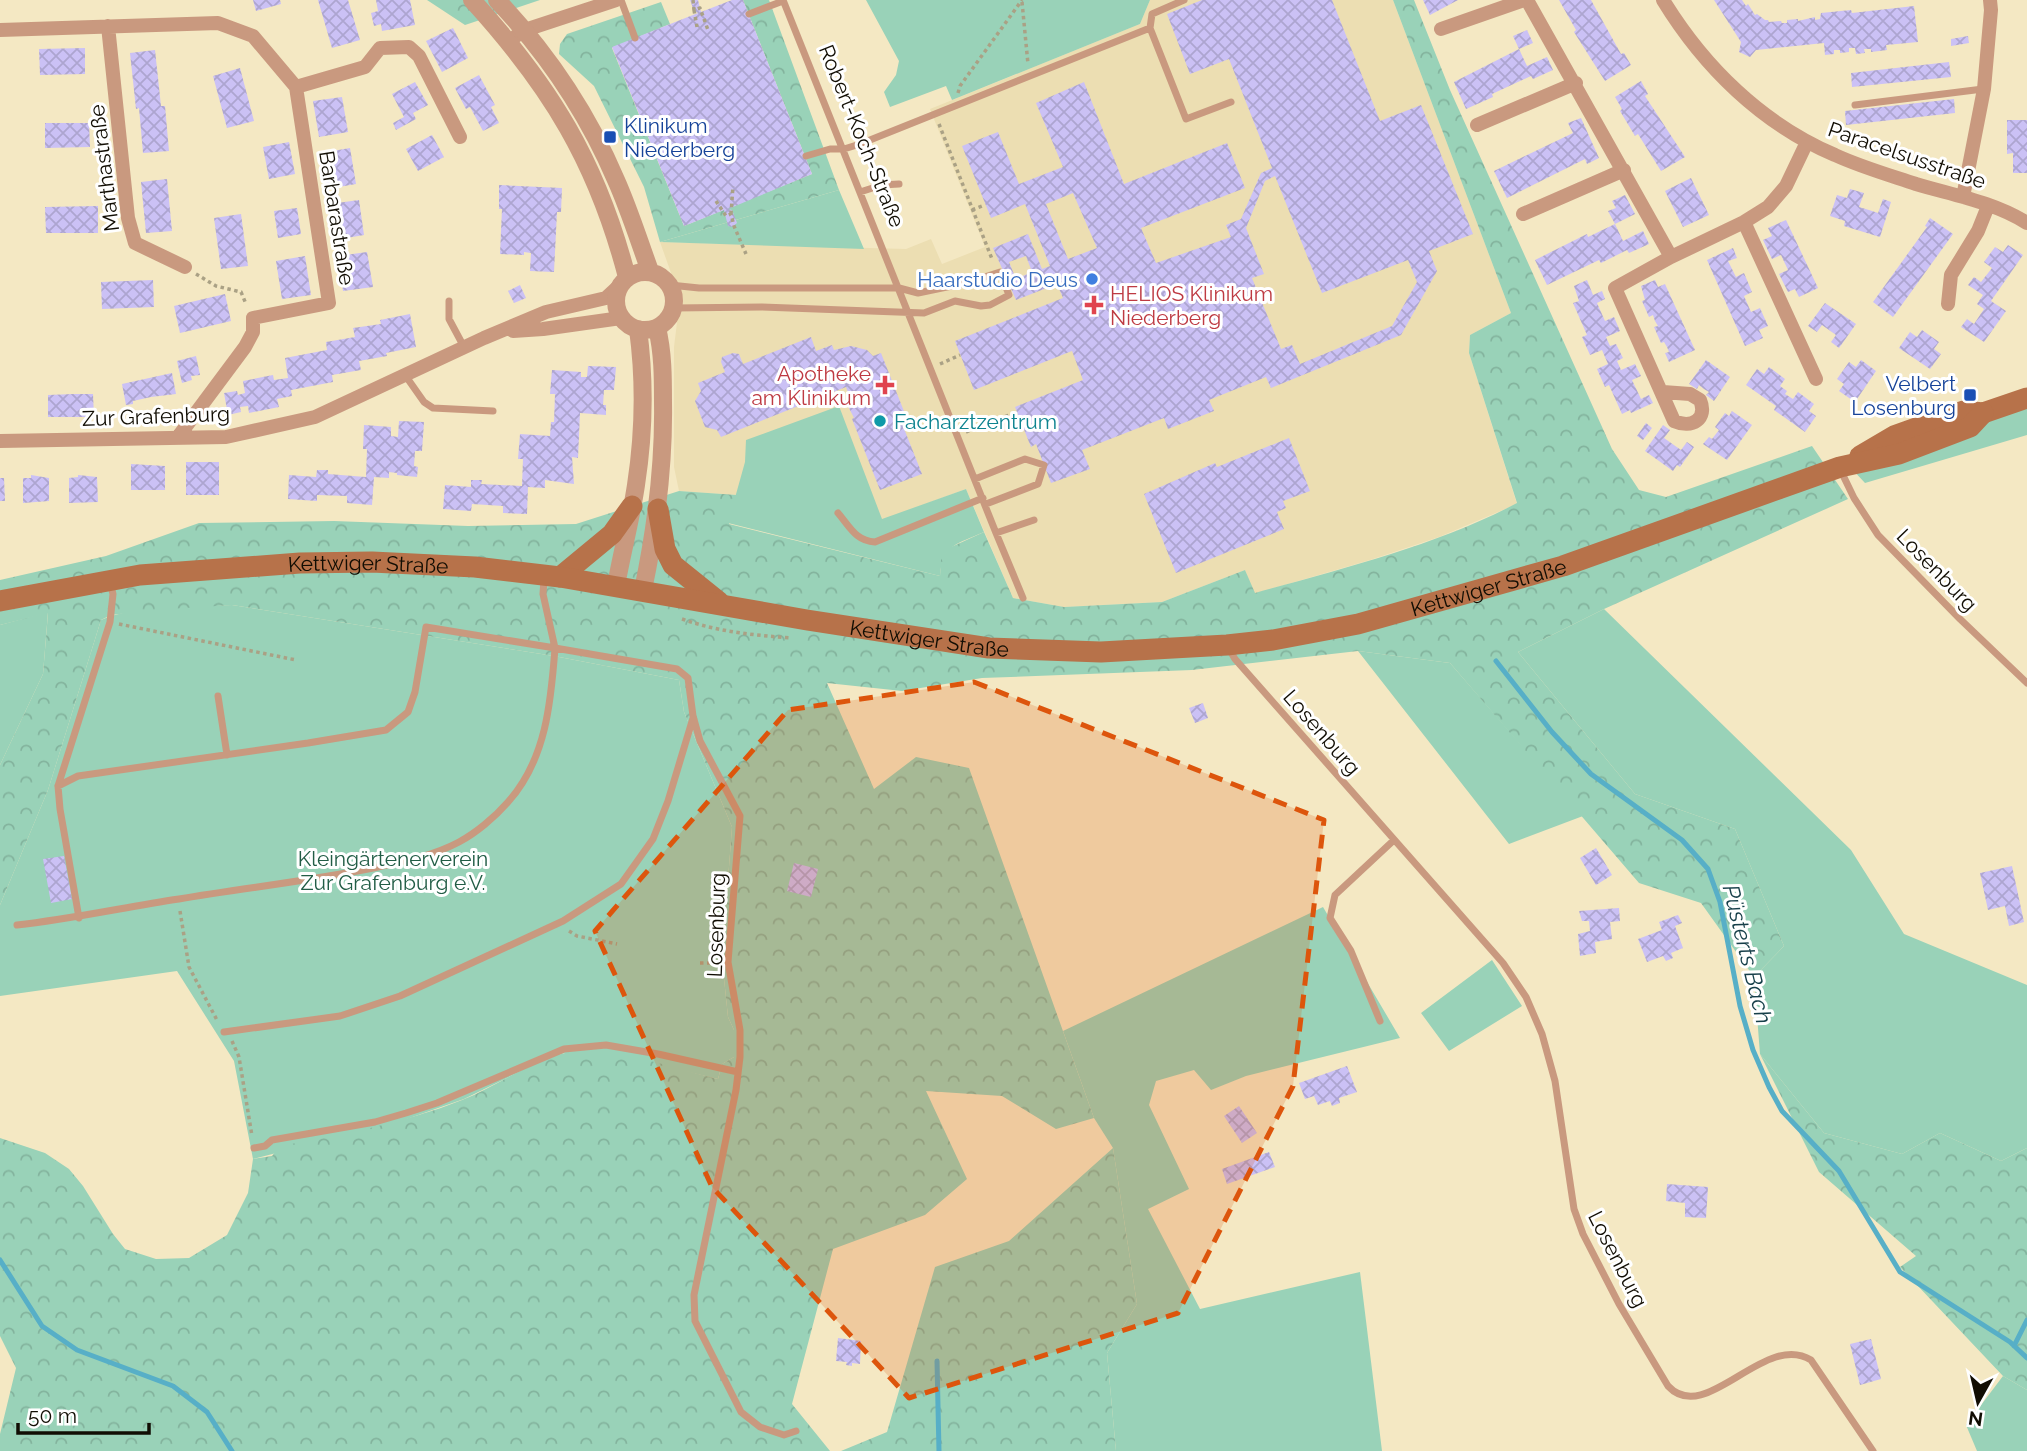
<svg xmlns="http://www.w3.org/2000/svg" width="2027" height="1451" viewBox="0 0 2027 1451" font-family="Raleway,sans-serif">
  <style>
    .built { fill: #ecdeb2 }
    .green { fill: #99d2b8 }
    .forest { fill: url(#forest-crowns) }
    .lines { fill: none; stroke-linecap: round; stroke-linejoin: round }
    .stream { stroke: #57afc7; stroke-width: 5 }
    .building { fill: url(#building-cross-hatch); fill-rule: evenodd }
    .path { stroke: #aaa185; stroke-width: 3.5; stroke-dasharray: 3.5 3.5; stroke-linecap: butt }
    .service { stroke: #c9997f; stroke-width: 7 }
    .minor { stroke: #c9997f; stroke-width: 14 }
    .tertiary { stroke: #c9997f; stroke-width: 18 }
    .secondary { stroke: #b7724a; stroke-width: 21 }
    .marked { fill: #dd550c; fill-opacity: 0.2; stroke: #dd550c; stroke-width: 5; stroke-dasharray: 14 9; stroke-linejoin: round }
    .transit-dot { fill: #1a4fb4; stroke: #fff; stroke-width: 2.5 }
    .shop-dot { fill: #3f7fe0; stroke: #fff; stroke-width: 2.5 }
    .health-dot { fill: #e0444e; stroke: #fff; stroke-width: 2.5 }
    .culture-dot { fill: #0f9aa8; stroke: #fff; stroke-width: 2.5 }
    .labels { text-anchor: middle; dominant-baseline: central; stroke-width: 6; stroke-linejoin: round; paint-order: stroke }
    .transit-label { font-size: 21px; fill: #164399; stroke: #fff; text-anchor: start }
    .street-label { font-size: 21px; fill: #110d03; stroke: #fff }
    .shop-label { font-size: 21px; fill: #366cbe; stroke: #fff; text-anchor: end }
    .health-label { font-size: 21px; fill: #be3a42; stroke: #fff; text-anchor: start }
    .culture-label { font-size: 21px; fill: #0d838f; stroke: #fff; text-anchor: start }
    .park-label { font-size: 21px; fill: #225d46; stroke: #fff }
    .water-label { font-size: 23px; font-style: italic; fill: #163f49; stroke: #fff }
  </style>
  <defs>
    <pattern id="forest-crowns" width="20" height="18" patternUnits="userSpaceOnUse" patternTransform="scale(1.75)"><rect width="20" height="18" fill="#99d2b8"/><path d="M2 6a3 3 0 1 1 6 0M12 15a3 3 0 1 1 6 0" fill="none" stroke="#83b39d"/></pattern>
    <pattern id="building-cross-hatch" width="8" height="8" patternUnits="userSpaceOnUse" patternTransform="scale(1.75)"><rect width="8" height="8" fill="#cbc1f5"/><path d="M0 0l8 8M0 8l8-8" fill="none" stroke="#ada5d0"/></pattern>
  </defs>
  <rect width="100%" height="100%" fill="#f4e8c3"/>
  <path class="built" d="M1150 0H1393L1511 313 1470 335 1469 353 1517 504 1439 537 1370 560 1254 594 1245 570 1162 602 1064 607 1013 598 966 489 882 520 747 440 746 462 737 495 679 491 674 467V347L680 298 660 242 906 249 931 239 942 264 985 247 930 109 1140 24Z"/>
  <path class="green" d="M866 0H1150L1140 24 952 100 946 86 890 107 884 92 896 75 899 61Z
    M839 190 864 249 660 242Z
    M2027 399V435L1865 483 1851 468Z
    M839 406 882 519 966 489 984 532C958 544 942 544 940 576L728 523 745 462 746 440Z
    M232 605 554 656 679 680 684 712 732 827 722 959 728 1017 734 1030V1057L722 1064 718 1079 613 1054 564 1053 523 1070 464 1099 401 1121 253 1159 234 1061 177 971 0 996V905L48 790 101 620C133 605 195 607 232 605Z
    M1604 609 1851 850 1904 934 2027 985V1148L2001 1161 1940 1133 1902 1154 1824 1133 1760 1054 1754 977 1784 946 1735 829 1635 794 1518 652Z
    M48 612 43 674 0 765V625Z
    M1358 651 1450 663 1583 816 1509 844Z
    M1323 907 1400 1038 1246 1076 1211 1090 1194 1070 1156 1081 1149 1105 1189 1189 1148 1209 1200 1309 1360 1272 1382 1451H1116L1107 1353 1137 1304 1113 1148 1094 1118 1063 1031Z
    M1492 960 1522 1006 1449 1051 1421 1013Z
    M2003 1376 2027 1390V1451H1977L1966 1425Z"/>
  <path class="forest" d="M427 0H540L465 25Z
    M743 0H769L839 190 660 242 644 187 594 86 559 54 560 44 567 34 661 2 670 24 612 48 684 226 812 174Z
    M1393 0H1414L1450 90 1612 449 1639 490 1666 497 1812 446 1848 499 1604 609 1518 652 1635 794 1735 829 1784 946 1754 977 1701 903 1639 883 1450 663 1358 651 1192 670 982 678 902 691 827 683 874 789 916 757 969 768 1094 1118 1056 1129 1002 1096 926 1091 967 1179 925 1215 833 1249 792 1404 830 1451H0V1434L16 1368 0 1336V1138L45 1153 69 1169 83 1186 113 1234 125 1249 156 1259 189 1258 227 1235 248 1193 253 1159 272 1156 280 1146C342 1135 404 1123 462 1100 496 1087 530 1061 565 1053 607 1044 675 1069 718 1079L722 1064 734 1057V1030L728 1017 722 959 732 827 684 712 679 680 554 656 232 605 154 610 111 615 101 620 48 790 0 905V765L43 674 48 613 0 625V580L106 556 199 523 334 521 468 526 576 524 679 491 737 495 729 524 940 576 941 560 949 548 984 532 1013 598 1064 607 1162 602 1245 570 1255 593C1341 569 1438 545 1517 503L1469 353 1470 335 1511 313Z
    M1760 1054 1824 1133 1902 1154 1940 1133 2001 1161 2027 1148V1390L2003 1376 1900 1267 1916 1256 1819 1172Z
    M1113 1148 1137 1304 1107 1353 1116 1451H841L887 1432 935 1267 1009 1241Z"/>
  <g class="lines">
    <path class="stream" d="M1496 661 1552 732 1591 774 1682 840 1708 869 1720 902 1740 1006 1753 1050 1769 1087 1782 1111 1839 1171 1900 1272 2010 1342 2027 1358
      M0 1260 42 1326 77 1350 173 1386 207 1412 232 1451
      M2014 1346 2027 1320
      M937 1361 939 1451"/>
  </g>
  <path class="building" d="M253 0H280L281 4 256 11Z
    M318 0H348L360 40 332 48Z
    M376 0H410L415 25 382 31 381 24 374 26 371 13 378 11Z
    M690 0H698L701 12 732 0H743L812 174 728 209 732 210 737 223 732 227 728 226 724 210 684 226 612 47 698 13 694 11Z
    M1202 0H1332L1380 121 1421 105 1473 234 1429 251 1437 271 1401 335 1271 388 1266 377 1209 400 1214 411 1168 429 1164 418 1082 450 1090 469 1051 483 1036 444 1031 447 1015 407 1083 380 1072 351 974 390 955 341 1063 298 1057 284 1016 300 993 248 1028 234 1042 269 1050 266 1025 204 991 218 962 146 998 132 1019 184 1063 167 1036 103 1084 82 1124 184 1227 143 1245 188 1141 228 1156 263 1231 237 1226 225 1241 219 1261 173 1272 168 1229 59 1190 74 1167 14ZM1275 176 1322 293 1408 260 1417 282 1392 326 1300 364 1292 345 1281 349 1252 278 1264 274 1246 228 1265 181ZM1073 193 1097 248 1068 259 1046 204ZM1026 256 1032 272 1016 279 1009 262Z
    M1423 0H1458L1430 15Z
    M1559 0H1591L1621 54 1624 53 1631 65 1605 81 1574 32 1576 30Z
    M1714 0H1742L1746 6 1748 4 1755 15 1757 14 1765 20H1768L1769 22 1781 21 1782 23H1787V20L1798 19V21L1815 17V20L1820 19 1821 13 1851 10 1852 13 1914 6 1918 42 1886 45 1887 50 1871 52V49H1864L1865 53 1856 54 1855 48H1849V52L1840 53V50H1834V54L1825 55 1824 43 1756 50 1750 57 1739 52 1741 42Z
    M453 28 468 58 442 72 426 41Z
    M1527 30 1533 43 1519 49 1513 36Z
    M1968 36 1969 43 1951 46V39Z
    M85 48V74L40 75 39 49Z
    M1519 49 1527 66 1547 57 1553 70 1533 79 1531 76 1492 94 1493 97 1466 109 1454 82Z
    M155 50 161 106H165L169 151 143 153 139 108 136 109 130 53Z
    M1949 62 1951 77 1852 87 1851 73Z
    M240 68 254 121 227 128 213 76Z
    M479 75 495 105 491 107 499 123 483 131 470 107 466 109 455 88Z
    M1641 81 1648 94 1645 96 1685 157 1661 171 1638 134 1635 136 1620 111 1622 109 1615 97Z
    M415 82 428 105 413 113 416 119 396 130 393 123 404 117 392 94Z
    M342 97 348 132 319 137 313 101Z
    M1954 99 1955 113 1846 125 1845 111Z
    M1581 118 1599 158 1587 164 1585 159 1507 198 1494 171 1573 133 1568 123Z
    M2007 120H2027V173H2013V153L2007 154Z
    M45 123H89L90 147 45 148Z
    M432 135 444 157 418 171 406 149Z
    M289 142 295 174 269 179 263 147Z
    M350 148 356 184 327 189 321 153Z
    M1691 178 1709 215 1683 227 1665 191Z
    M167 179 172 231 146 233 141 182Z
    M499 185 562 188 561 212H557L554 272 530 271 531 253 524 252V255L500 254 502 209H499Z
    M1850 189 1864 193 1859 207 1869 210 1878 213 1883 199 1891 202 1880 237 1844 226 1845 221 1830 216 1837 195 1847 198Z
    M1625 195 1635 214 1615 224 1608 211 1616 208 1612 201Z
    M359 200 364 235 335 240 330 204Z
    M98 206V233H46L45 207Z
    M297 208 301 234 278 238 274 211Z
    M241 214 248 266 221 269 214 218Z
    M1930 218 1953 234 1893 317 1873 302 1927 227 1925 226Z
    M1786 220 1818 288 1799 297 1795 289 1788 292 1779 274 1788 270 1781 255 1772 259 1763 240 1772 236 1768 228Z
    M1615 224 1623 241 1643 231 1649 244 1629 253 1627 250 1601 263 1599 260 1547 285 1535 260 1587 234 1588 237Z
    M2008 245 2023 255 1991 301 2006 311 1984 342 1961 327 1967 319 1974 324 1984 309 1977 304 1983 295 1968 285 1974 277 1981 282 1992 268 1984 262 1995 247 2003 252Z
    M1733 248 1737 258 1728 261 1736 277 1744 273 1752 292 1744 296 1751 312 1760 308 1768 326 1759 330 1763 338 1745 346 1707 260Z
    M367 252 373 287 343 291 338 256Z
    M305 256 311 295 282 299 276 261Z
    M153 280 154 307 102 309 101 282Z
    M1587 280 1593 295 1602 291 1605 299 1597 303 1605 321 1614 317 1620 331 1606 337 1610 346 1616 344 1623 358 1617 361 1621 370 1635 364 1641 376 1632 380 1641 399 1649 395 1653 403 1631 413 1630 410 1622 414 1609 385 1605 387 1597 369 1608 364 1602 350 1590 355 1582 337 1587 335 1573 303 1579 301 1574 286Z
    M1655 280 1658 287 1665 284 1695 350 1669 362 1665 353 1669 352 1667 347 1664 342 1661 343 1654 327 1658 326 1655 321 1653 315 1649 317 1642 301 1645 300 1641 286Z
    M520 285 526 298 514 303 508 291Z
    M225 294 231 321 180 333 174 306Z
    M1825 303 1856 324 1839 348 1831 342 1836 335 1822 325 1817 332 1808 326Z
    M410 314 416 347 386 353 387 356 359 361 361 370 332 375 333 382 291 390 292 396 277 399 279 407 249 413 248 406 240 407 241 412 228 415 224 393 237 391 238 395 245 393 243 381 273 375 274 380 288 378 285 358 327 350 326 342 355 337 353 328 381 324 380 320Z
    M1922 330 1939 342 1934 349 1941 354 1930 369 1899 348 1910 332 1917 337Z
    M811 337 816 351 832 345 834 350 851 346 867 350 873 356 881 353 909 424 903 426 922 474 880 490 852 419 854 418 848 406 852 404 846 387 721 437 717 430 705 427 695 401 701 391 698 383 725 372 721 362 722 357 733 353 739 354 743 364Z
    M196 356 200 375 191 376 192 380 182 383 177 361Z
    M1706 360 1730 377 1714 401 1706 395 1709 392 1704 389 1699 385 1697 389 1689 384Z
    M1861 360 1876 371 1855 402 1839 391 1844 384 1837 379 1849 362 1856 367Z
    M588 366 616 367 614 390H604L603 405H606V415L580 413 578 458 572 457 574 484 545 480V488L528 487 527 514 503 513V506L472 504 471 511 443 509 445 485 471 487V480H482L481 484 522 486 523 459H518L520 434 550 436 551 422H554L555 394H550L552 370 581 372V377H587Z
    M1769 367 1785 379 1780 386 1787 391 1785 394 1793 399 1798 392 1814 404 1809 411 1816 416 1805 432 1774 410 1776 406 1746 385 1757 369 1764 374Z
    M172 373 176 394 151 397 133 401V404L126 405 122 384Z
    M73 394H93L94 417H48V395Z
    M1732 411 1752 425 1727 460 1703 444 1709 437 1712 439 1719 430 1715 427 1725 413 1729 416Z
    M399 421 424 422 422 451H415L414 466 418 467 417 477 397 475V473L389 472V478L374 477 372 505 347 503V496L317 495V501L288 499 289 475 316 477 317 470H328V474L366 477 367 449H363L364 425 391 427V436L398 437Z
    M1646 423 1652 428 1643 440 1637 436Z
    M1663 425 1670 430 1664 438 1681 450 1687 442 1694 447 1680 467 1677 465 1673 471 1645 451Z
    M1289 438 1310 491 1283 501 1286 508 1277 512 1284 529 1176 573 1144 494 1215 463 1217 467Z
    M186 462H219V495H186Z
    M131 464 165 466V490H131Z
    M31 475 49 478V501L23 503V478H31Z
    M78 475 97 477 98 502 69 503V478L78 477Z
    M0 478H4L5 501H0Z
    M1203 703 1208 718 1195 723 1189 708Z
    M1596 848 1612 875 1596 885 1580 858Z
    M64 856 72 899 51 903 43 859Z
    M794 863 818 869 811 897 787 891Z
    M2012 866 2024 922 2009 926 2005 906 1988 910 1980 873Z
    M1619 908 1620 921 1610 922 1612 939 1595 942 1596 953 1580 956 1578 934 1590 931 1589 921H1582L1579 911Z
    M1678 915 1682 923 1675 926 1683 948 1671 953 1673 958 1666 961 1663 956 1647 962 1638 939 1662 930 1659 922Z
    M1347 1066 1357 1092 1339 1098 1340 1103 1332 1106 1330 1101 1318 1105 1314 1096 1305 1099 1299 1083Z
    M1239 1106 1257 1133 1242 1143 1224 1116Z
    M1269 1152 1275 1167 1227 1184 1222 1169Z
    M1667 1184 1708 1187 1706 1218 1685 1217V1203L1666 1201Z
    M838 1338 861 1341 860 1364 852 1363V1366L846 1365 847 1362 836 1361Z
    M1871 1339 1881 1379 1860 1385 1850 1344Z"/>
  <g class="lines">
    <path class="path" d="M693 0 694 10 700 8 708 30
      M1022 2 1028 64
      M694 10 697 27
      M958 93 960 86 1022 0
      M939 124 992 259
      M716 201 726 216 731 214 734 226 746 254
      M972 210 985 205
      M731 214 733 186
      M196 274 216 286 241 292 246 304
      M940 364 960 355
      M966 432 1017 412
      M682 619C719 632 753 635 791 638
      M119 624 296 660
      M180 911 189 967 218 1022
      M569 931 577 936 617 944
      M700 963H719
      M232 1041 239 1057 252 1136"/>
    <path class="service" d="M621 0 635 38
      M783 0 996 533 1034 520
      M749 14 783 1
      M1150 28 1152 14 1184 0
      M1855 105 1983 89
      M806 156 830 149H844L860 144 1150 28 1186 119 1231 102
      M860 192 882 185 899 184
      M670 285 699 288H899L918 293 966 283 1000 272 1009 295 990 305 981 306 955 301 924 313 762 307 674 308
      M449 301V319L464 347
      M405 375 424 402 433 408 493 411
      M1840 469 1854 498 1878 535 1960 619 2027 683
      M975 479 1025 459 1044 465 1038 484 986 504
      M838 513C850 527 856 541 875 542L983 498
      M996 533 1023 598
      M544 579 543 594 555 648 677 669 688 678 693 716 700 741 740 816 728 962 740 1030V1057L736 1090 694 1295 695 1321 741 1412 760 1427 784 1435 796 1431
      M1229 649 1235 659 1503 963 1526 997 1542 1034 1555 1081 1574 1209 1583 1234 1619 1304 1668 1386C1706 1427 1764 1331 1811 1360L1873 1451
      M218 696 227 755
      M79 918 60 809 58 786 110 622 113 594 110 582
      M17 925C72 919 125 907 179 899 244 888 309 881 373 868 402 862 433 856 459 842 476 833 495 817 508 802 546 760 551 702 555 648L426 627 415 692 408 712 386 730 308 743 78 776 58 786
      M1380 1021 1351 951 1330 918 1335 895 1394 840
      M224 1032 340 1016 400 996 563 921 621 884 653 839 668 801 693 718
      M254 1148 265 1146 272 1140 375 1122 406 1113 437 1103 564 1049 606 1045 658 1054 738 1072"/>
    <path class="minor" d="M1527 0 1671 257
      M1663 0C1704 67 1762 124 1835 155 1861 167 1889 175 1916 184 1953 195 1994 202 2027 223
      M108 26 128 218 135 243 185 267
      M1441 29 1524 0
      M0 30 218 23 253 36 296 87
      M516 36 525 30 616 0
      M296 87 365 67 380 48 409 47 419 56 460 137
      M1477 125 1576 83
      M1963 197 1984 89 1991 10 1990 0
      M1523 214 1624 170
      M1744 222 1816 379
      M1948 304 1951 275 1978 231 1988 206
      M513 331 543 329 621 318
      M1663 392 1690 394 1700 400C1708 419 1692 429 1674 421L1615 288 1671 257 1744 222 1768 207 1786 186 1807 142
      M178 437 245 347 253 332V318L329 303 296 87
      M0 441 226 437 315 417 484 338 546 312 606 298 619 286"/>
    <path class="tertiary" d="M472 0C551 87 597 162 627 277
      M497 0C547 53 587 112 616 180 629 209 639 241 650 271
      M616 301a29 29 0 1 1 58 0a29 29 0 1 1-58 0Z
      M616 586C622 552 631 519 636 485 644 433 645 381 638 329
      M643 590C656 528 664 466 663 403 663 378 663 352 657 328"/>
    <g class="secondary">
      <path d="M1860 456 1894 436 1964 411 1983 413 2027 398"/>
      <path d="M658 509 665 549 673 565 719 602"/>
      <path d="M560 577 612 534 632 506"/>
      <path id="s1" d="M0 601 140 575 300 563 372 562 475 567 560 577 807 620 989 648 1101 652 1227 645 1273 640 1358 624 1563 566 1840 467 1899 454 1970 427 1983 413"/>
    </g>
  </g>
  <path class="marked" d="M974 682 1324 820 1293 1086 1178 1313 909 1398 712 1187 595 931 788 710Z"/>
  <g class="transit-dot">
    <rect x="603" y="130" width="14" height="14" rx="3.5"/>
    <rect x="1963" y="388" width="14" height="14" rx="3.5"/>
  </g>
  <circle class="shop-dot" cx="1092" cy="279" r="7"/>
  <g class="health-dot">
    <path d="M1090.5 294.5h7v7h7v7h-7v7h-7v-7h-7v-7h7z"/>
    <path d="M881.5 374.5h7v7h7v7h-7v7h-7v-7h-7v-7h7z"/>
  </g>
  <circle class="culture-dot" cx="880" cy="421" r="7"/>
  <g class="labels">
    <g class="transit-label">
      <text x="624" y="125">Klinikum<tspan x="624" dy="24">Niederberg</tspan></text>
      <text x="1956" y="383" text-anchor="end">Velbert<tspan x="1956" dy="24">Losenburg</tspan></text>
    </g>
    <g class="street-label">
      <text transform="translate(862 136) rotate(68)">Robert-Koch-Straße</text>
      <text transform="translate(1907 155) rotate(19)">Paracelsusstraße</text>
      <text transform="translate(104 168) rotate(-97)">Marthastraße</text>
      <text transform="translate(337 218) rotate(81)">Barbarastraße</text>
      <text transform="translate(156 416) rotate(-2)">Zur Grafenburg</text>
      <text stroke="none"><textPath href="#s1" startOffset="371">Kettwiger Straße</textPath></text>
      <text transform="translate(1937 570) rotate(46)">Losenburg</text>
      <text stroke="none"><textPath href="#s1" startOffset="1505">Kettwiger Straße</textPath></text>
      <text stroke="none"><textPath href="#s1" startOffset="938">Kettwiger Straße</textPath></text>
      <text transform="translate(1322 732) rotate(49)">Losenburg</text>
      <text transform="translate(716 925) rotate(-88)">Losenburg</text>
      <text transform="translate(1618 1259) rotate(63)">Losenburg</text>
    </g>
    <g class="shop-label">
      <text x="1078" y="279">Haarstudio Deus</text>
    </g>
    <g class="health-label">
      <text x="1110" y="293">HELIOS Klinikum<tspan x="1110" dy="24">Niederberg</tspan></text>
      <text x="871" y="373" text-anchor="end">Apotheke<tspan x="871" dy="24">am Klinikum</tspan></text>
    </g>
    <g class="culture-label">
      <text x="894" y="421">Facharztzentrum</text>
    </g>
    <g class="park-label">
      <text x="393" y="858">Kleingärtenerverein<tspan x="393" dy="24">Zur Grafenburg e.V.</tspan></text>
    </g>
    <g class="water-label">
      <text transform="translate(1748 954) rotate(76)">Püsterts Bach</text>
    </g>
  </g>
  <g transform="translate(1978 1402) rotate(188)" stroke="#ffffff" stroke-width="5" paint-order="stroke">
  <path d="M0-5L12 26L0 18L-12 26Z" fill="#110d03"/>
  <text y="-10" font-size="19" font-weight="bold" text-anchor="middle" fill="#110d03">N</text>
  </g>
  <path d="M18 1423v10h131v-10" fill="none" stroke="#110d03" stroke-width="3.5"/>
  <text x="28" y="1423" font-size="21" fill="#110d03" stroke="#ffffff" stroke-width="5" paint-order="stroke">50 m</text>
</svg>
